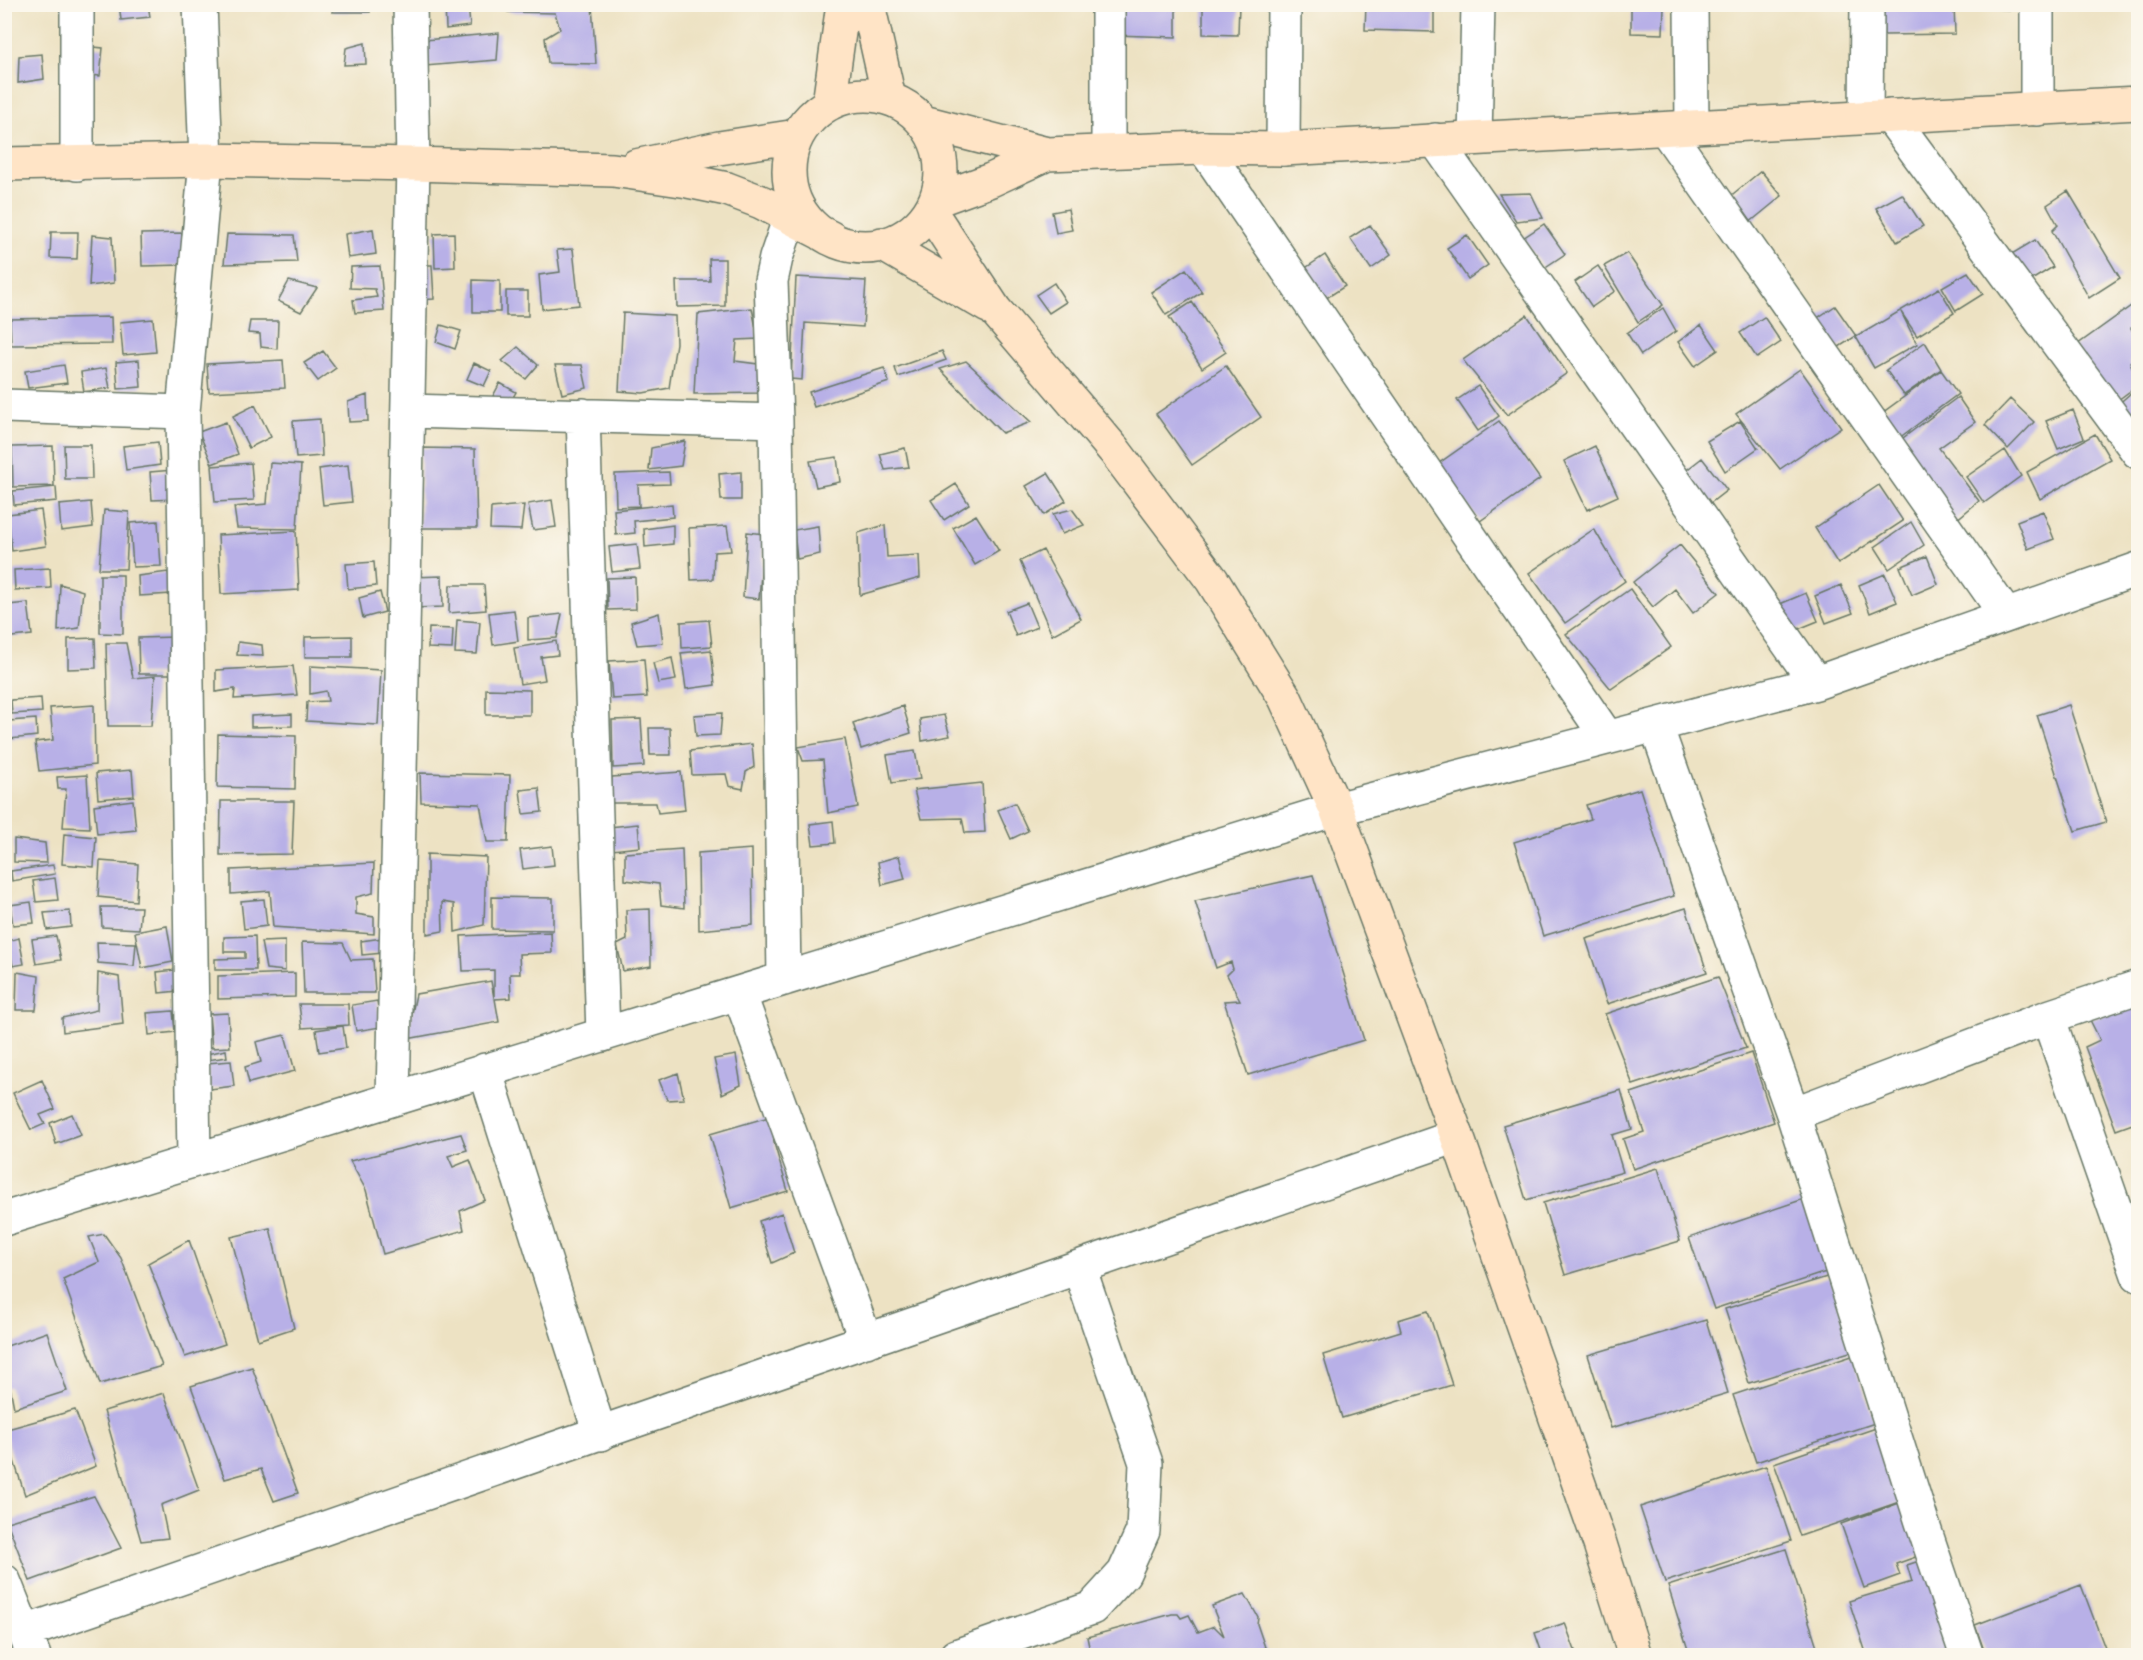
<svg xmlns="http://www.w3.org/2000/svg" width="2143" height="1660" viewBox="0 0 2143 1660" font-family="Delius,sans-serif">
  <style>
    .building { fill: #b8b0e7 }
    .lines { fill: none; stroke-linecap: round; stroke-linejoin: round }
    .street-casing { stroke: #677766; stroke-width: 36 }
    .secondary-casing { stroke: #677766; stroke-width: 36 }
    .street { stroke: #fff; stroke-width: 33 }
    .secondary { stroke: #ffe4c6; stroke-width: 33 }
  </style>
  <rect width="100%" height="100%" fill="#fbf7ec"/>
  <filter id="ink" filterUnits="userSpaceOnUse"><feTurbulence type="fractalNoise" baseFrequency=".0167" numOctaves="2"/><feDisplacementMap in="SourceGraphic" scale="12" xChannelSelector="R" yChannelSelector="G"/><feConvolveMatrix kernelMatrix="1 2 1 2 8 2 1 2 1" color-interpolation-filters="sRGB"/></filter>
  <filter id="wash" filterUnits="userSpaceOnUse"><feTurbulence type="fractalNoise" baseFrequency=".008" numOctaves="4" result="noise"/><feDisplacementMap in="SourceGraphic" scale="24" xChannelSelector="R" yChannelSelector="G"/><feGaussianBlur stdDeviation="1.35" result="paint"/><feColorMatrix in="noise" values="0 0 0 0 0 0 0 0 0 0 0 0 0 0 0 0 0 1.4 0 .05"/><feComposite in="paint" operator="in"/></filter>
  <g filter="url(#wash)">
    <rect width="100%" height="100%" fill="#ede2c3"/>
    <g id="blocks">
      <path class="building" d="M119 4H148L150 17 121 20Z
        M334 4H369L370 12H332Z
        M445 4H468L470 26 446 29Z
        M1114 4H1176V37L1114 35Z
        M1203 4H1239L1238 35 1203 34Z
        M1366 4 1434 5V32L1365 30Z
        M1883 4H1954L1955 34 1884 35Z
        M1991 4H2019V10L1991 9Z
        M509 5H592L596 64 548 63 545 38 560 29 555 13 508 12Z
        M1631 5 1664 7 1663 34 1631 33Z
        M499 33 497 60 425 66V40Z
        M365 43 366 64 344 65 346 48Z
        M84 46 103 48 100 76 81 74Z
        M42 54 44 79 18 83 19 56Z
        M1761 171 1782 196 1749 223 1728 198Z
        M2068 191 2120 278 2089 298 2052 231 2058 225 2047 205Z
        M1531 193 1543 218 1516 221 1499 194Z
        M1902 194 1923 226 1897 242 1876 208Z
        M1068 209 1072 230 1056 233 1052 212Z
        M1544 224 1565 254 1544 268 1523 238Z
        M1370 225 1391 255 1371 269 1350 238Z
        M373 229 376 254 348 258 345 234Z
        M51 232H78L77 259 50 258Z
        M183 233 184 265 142 266 141 234Z
        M454 233 455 267 435 268 434 234Z
        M227 234 294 235 297 262 224 264Z
        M92 235 112 237 114 283 89 286Z
        M1467 235 1488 265 1468 279 1447 248Z
        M2035 240 2053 267 2025 284 2010 255Z
        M573 249 579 305 542 309 539 275 560 272 557 250Z
        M1627 253 1663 305 1638 322 1604 266Z
        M1325 255 1345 286 1325 299 1304 269Z
        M709 259H725V306L677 307 676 281H710Z
        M414 265H432L434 299 416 300Z
        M380 266 384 311 355 313 353 300 377 297 375 289 350 288 351 267Z
        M1598 266 1615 291 1592 307 1575 282Z
        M1186 269 1202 292 1166 315 1151 292Z
        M1968 272 1983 294 1956 311 1942 287Z
        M796 277 866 281 863 327 805 323 802 380 791 379Z
        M473 280 500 281V312H473Z
        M289 281 317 288 301 312 278 301Z
        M1054 283 1066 302 1049 313 1036 295Z
        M1939 288 1954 313 1917 336 1901 312 1917 344 1874 368 1856 337Z
        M506 291H528V316H506Z
        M2138 301V323L2131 328 2138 341V356L2130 362 2138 380V385L2114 403 2074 347Z
        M1192 302 1226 352 1202 368 1169 317Z
        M1835 306 1856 336 1836 349 1816 319Z
        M752 308 758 339 737 340 735 361 758 364 762 393 694 394 698 314Z
        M1663 308 1676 331 1641 355 1627 333Z
        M623 313 675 316 676 343 669 388 643 393 619 391Z
        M1527 315 1567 373 1507 415 1463 360Z
        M111 317 112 344 11 345 10 319Z
        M1764 317 1781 342 1757 358 1740 333Z
        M153 319 156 352 123 355 120 322Z
        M250 321H278L277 349 261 347 260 334 248 333Z
        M441 325 461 331 455 349 436 342Z
        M1701 325 1718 350 1695 366 1678 342Z
        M1925 342 1941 369 1904 395 1886 370Z
        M518 347 538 365 526 379 502 361Z
        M323 351 336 368 318 381 304 363Z
        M942 351 946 360 898 377 895 368Z
        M139 360 141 387 118 389 116 362Z
        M283 360 285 388 209 392 207 364Z
        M966 361 1031 422 1002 433 940 369Z
        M474 363 491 371 484 386 467 379Z
        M64 365 67 383 28 388 25 371Z
        M555 365H582L587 388 562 394Z
        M1226 366 1261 417 1192 465 1156 414Z
        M106 368 110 388 84 392 81 372Z
        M884 368 889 382 814 407 809 392Z
        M1800 369 1841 427 1780 469 1736 414Z
        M1941 370 1958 394 1899 438 1882 413Z
        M500 383 516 392 508 406 492 398Z
        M1478 386 1499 416 1478 431 1457 400Z
        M2138 387V422L2133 426 2116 406Z
        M367 395 368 421 349 422 348 402Z
        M1958 397 1975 422 1939 448 1979 501 1950 525 1899 441Z
        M2010 399 2034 422 2008 449 1985 425Z
        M255 405 271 437 249 448 233 416Z
        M2073 410 2084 438 2058 449 2046 421Z
        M320 419 322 456 296 458 293 421Z
        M1499 421 1540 479 1480 521 1435 466Z
        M1740 421 1758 448 1725 471 1707 441Z
        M226 422 238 454 212 464 199 432Z
        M2095 434 2110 459 2040 499 2027 472Z
        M685 441 681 466 649 470 651 448Z
        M158 442 160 465 126 470 123 446Z
        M64 445H91L92 479H65Z
        M53 446 54 486 13 487 12 447Z
        M1595 446 1618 496 1587 510 1564 461Z
        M421 448 475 449 477 528H420Z
        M905 448 909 467 885 470 880 454Z
        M2005 450 2021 476 1984 503 1966 477Z
        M837 457 840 482 816 487 810 461Z
        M1702 458 1727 490 1704 508 1679 476Z
        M251 463 254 500 215 502 212 466Z
        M270 463 301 465 297 529 237 528 234 507 267 504Z
        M348 465 352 502 323 505 319 469Z
        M173 470 175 499 152 500 150 472Z
        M669 472 670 484 638 485 639 506 616 507 615 474Z
        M741 472V500H721L719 474Z
        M1048 473 1066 501 1044 515 1026 486Z
        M956 484 969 504 944 520 931 500Z
        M1879 485 1903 521 1838 564 1815 528Z
        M56 487 57 501 14 505 13 491Z
        M552 500 556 527 533 530 528 504Z
        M91 502 93 527 61 531 59 505Z
        M672 504 673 517 634 521 635 533 616 535 614 510Z
        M524 505 521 530 490 529 491 508Z
        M1072 509 1084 525 1062 534 1053 514Z
        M41 510 46 546 12 551 8 514Z
        M104 510 129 512 126 569H99Z
        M2043 511 2054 539 2028 549 2017 521Z
        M976 515 999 551 975 565 953 528Z
        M158 521 161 566 133 567 130 523Z
        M1911 522 1924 545 1889 569 1875 547Z
        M673 525V544L645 547 644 529Z
        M885 525 887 557 919 555 920 578 860 595 858 533Z
        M727 526 731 551 714 552 713 579 691 580 689 528Z
        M818 526 820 554 797 559 794 530Z
        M1594 529 1625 581 1565 623 1529 573Z
        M296 531 299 590 221 594 218 535Z
        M747 532 764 534 759 599 743 597Z
        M637 544 640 569 612 572 609 547Z
        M1680 545 1719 593 1693 613 1675 589 1653 607 1633 582Z
        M1043 550 1081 619 1052 635 1020 561Z
        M1927 556 1938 584 1912 595 1900 567Z
        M374 562 376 586 348 589 346 564Z
        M50 568 51 588 15 590 14 570Z
        M168 572 172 594 139 596 138 576Z
        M1885 574 1897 602 1870 613 1859 585Z
        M100 575H123V634L100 633Z
        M442 576 443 607 414 608 412 577Z
        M635 577 636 609 608 610 607 578Z
        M60 584 83 591 79 628 58 631Z
        M450 585H484L486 610 449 613Z
        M1841 585 1853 613 1826 623 1815 596Z
        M1630 589 1671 647 1611 689 1566 634Z
        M380 592 385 612 363 618 359 598Z
        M1806 593 1818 621 1791 632 1780 604Z
        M28 603 32 635 12 637 8 605Z
        M1027 603 1037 627 1016 636 1006 611Z
        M514 610 518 641 493 645 489 613Z
        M659 613 663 643 637 645 631 622Z
        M562 614 557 638 528 640V618Z
        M457 620 480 622 477 654 455 653Z
        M709 620 712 646 682 648 681 622Z
        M429 628 453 629 452 649 428 648Z
        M352 636V657H305V637Z
        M176 637 177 674H139L138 638Z
        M95 638 96 668 68 669V639Z
        M556 641 558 655 541 657 545 680 520 684 514 648Z
        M238 642 262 645 263 656 237 655Z
        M106 643H126L133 678 155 676 151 726H108Z
        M711 650 715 685 686 689 681 653Z
        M672 658 676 680 658 683 653 663Z
        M644 659 647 697 612 699 609 661Z
        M293 666 297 695 234 699 235 689 216 692V670Z
        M310 666 381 670 378 725 306 721 307 702 328 701 326 691 310 694Z
        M486 689 530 690V715H486Z
        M41 698 42 712 12 714 11 700Z
        M94 705 95 765 39 771 35 742 53 740 50 708Z
        M2069 705 2106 822 2075 831 2037 715Z
        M903 706 911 733 861 749 853 723Z
        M722 713 720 735 696 736 694 715Z
        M292 714V726L251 727V716Z
        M944 715 950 736 922 741 920 719Z
        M36 719 37 736 10 739 9 721Z
        M641 719 644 766 613 768 612 720Z
        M649 728H670L671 755H650Z
        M218 734 296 736 295 789 217 787Z
        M845 739 858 807 828 813 823 760 803 761 798 747Z
        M752 744 754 767 746 772 743 789 729 786 726 774 692 775 690 751Z
        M915 751 920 779 892 783 887 755Z
        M132 770 134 796 98 799 96 773Z
        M681 772 685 810 658 813 656 803H611L612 777Z
        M420 773 510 775 508 842H487L480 804 421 802Z
        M87 775 90 828 63 827 66 789H58L57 777Z
        M982 783 985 832 965 833 962 818 921 819 914 790Z
        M539 788 542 812 523 814 520 790Z
        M1640 789 1674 896 1543 936 1514 842 1591 819 1586 805Z
        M133 800 136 830 97 834 94 805Z
        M221 801H294L292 854 220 855Z
        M1015 803 1028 831 1011 839 998 810Z
        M833 821 835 843 813 845 810 824Z
        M638 824 640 847 612 850 609 827Z
        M64 834 96 837 94 867 62 864Z
        M14 839 45 843 47 863 14 862Z
        M552 846 554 865 523 869 520 850Z
        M682 849 684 908 661 905 659 884 625 880V853Z
        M752 849 753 925 699 930 698 853Z
        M427 854 486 857 484 925 455 932 454 904 442 902 443 931 427 934Z
        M899 856 905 879 882 885 878 862Z
        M100 861 138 864 136 901 98 897Z
        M374 863 373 893 356 897V914L374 917V934L273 927 270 891 231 894V870Z
        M53 865 55 874 12 881 11 871Z
        M1313 875 1364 1040 1248 1075 1224 1001 1240 1000 1227 975 1233 969 1231 962 1216 968 1195 901Z
        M55 878 58 900 36 902 33 881Z
        M492 897 553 898V930L492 929Z
        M264 899 267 926 244 929 241 901Z
        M31 902 34 923 13 925 10 905Z
        M101 907H141L139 929 102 927Z
        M1686 908 1707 972 1607 1004 1586 939Z
        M650 909 651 966 623 971 617 945 627 940 626 910Z
        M70 911 71 927 47 930 44 913Z
        M167 926 173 962 142 968 135 932Z
        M551 932 552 953 519 954 520 974H510L511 998 495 999 499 1022 407 1039 416 994 491 981 494 998V970L463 971 461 936Z
        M56 936 61 960 36 964 32 939Z
        M255 936 256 970H215V959L245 958V952H224V937Z
        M19 938 24 964 13 966 8 941Z
        M382 938 383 953 362 955 361 941Z
        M285 941V971L266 969 261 942Z
        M97 942 136 943 134 966 98 963Z
        M302 942 343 943 351 960 373 959 375 993H304Z
        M175 970 178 991 159 993 157 972Z
        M17 972 39 976 36 1010H16Z
        M98 973 119 977 123 1024 63 1032 62 1018 97 1010Z
        M295 973V997L218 999V976Z
        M1718 977 1746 1048 1633 1085 1605 1014Z
        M377 1001 381 1027 356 1031 352 1005Z
        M2138 1003V1122L2116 1130 2085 1047 2100 1040 2090 1020Z
        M299 1004H348L349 1025 302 1028Z
        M173 1011 175 1032 149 1035 147 1013Z
        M228 1013 230 1047 212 1048 209 1014Z
        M343 1026 346 1048 319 1052 316 1030Z
        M285 1035 295 1071 249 1083 245 1067 261 1062 256 1042Z
        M226 1050 227 1057 207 1060 206 1054Z
        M1751 1053 1774 1122 1633 1169 1623 1139 1644 1132 1631 1093Z
        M736 1055 741 1085 722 1094 714 1059Z
        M231 1061 234 1086 210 1089 207 1063Z
        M678 1073 684 1099 667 1100 659 1080Z
        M42 1080 55 1109 40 1115 45 1124 31 1130 13 1093Z
        M1621 1090 1632 1129 1612 1135 1623 1172 1526 1200 1503 1125Z
        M72 1114 81 1135 56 1144 50 1123Z
        M772 1116 774 1143 788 1191 731 1208 710 1134Z
        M461 1134 467 1150 448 1156 453 1167 470 1160 485 1200 460 1211 464 1230 383 1254 366 1190 350 1161Z
        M1658 1168 1680 1241 1565 1275 1543 1203Z
        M1804 1199 1829 1271 1714 1309 1689 1238Z
        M782 1213 794 1253 772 1263 759 1221Z
        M270 1228 294 1328 258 1340 231 1237Z
        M104 1234 121 1258 162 1366 100 1384 63 1279 99 1262 89 1237Z
        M189 1240 225 1344 185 1357 148 1263Z
        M1830 1276 1853 1351 1749 1383 1725 1309Z
        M1428 1311 1452 1385 1342 1418 1323 1355 1401 1331 1398 1320Z
        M1706 1320 1728 1393 1611 1428 1588 1355Z
        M47 1332 67 1391 14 1408 10 1387H4V1347Z
        M1852 1356 1875 1423 1756 1462 1733 1395Z
        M252 1367 298 1493 274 1501 261 1469 225 1479 191 1386Z
        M164 1393 199 1490 161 1505 168 1538 141 1541 104 1411Z
        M75 1410 96 1466 25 1495 4 1430Z
        M1876 1428 1902 1501 1800 1536 1774 1463Z
        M1766 1466 1791 1541 1665 1582 1640 1507Z
        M94 1496 121 1548 30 1581 7 1522Z
        M1905 1501 1924 1554 1896 1564 1900 1575 1864 1588 1841 1524Z
        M1786 1549 1820 1656H1690L1668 1586Z
        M1925 1559 1956 1656H1867L1849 1601 1912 1582 1907 1565Z
        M2081 1585 2108 1656H1986L1975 1625Z
        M1245 1594 1258 1617 1257 1624 1268 1656H1078L1090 1651 1087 1637 1172 1614H1178L1181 1618 1189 1615 1198 1632 1214 1626 1224 1636 1212 1606Z
        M1565 1623 1577 1656H1543L1535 1633Z"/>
    </g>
  </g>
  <g filter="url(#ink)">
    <use href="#blocks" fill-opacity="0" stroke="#677766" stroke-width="1.5"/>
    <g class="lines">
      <defs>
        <path id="street" d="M1108 4V151
          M1691 4 1692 128
          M2037 4V109
          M1890 116 2138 452
          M1866 117 1867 4
          M1666 130 2006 615
          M1475 138 1478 4
          M1435 140 1816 683
          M1204 148 1607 737
          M1283 149 1284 4
          M77 164V4
          M4 406 183 412
          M408 411 776 421 771 281 776 258 790 217
          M583 415 603 1035
          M776 421 784 979
          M1656 726 1793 1114 1922 1522 1967 1656
          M739 993 866 1341
          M2048 1017 2138 1275
          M485 1070 600 1434
          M393 1099 413 164 410 4
          M1793 1114 2048 1017 2138 987
          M194 1160 183 412 206 160 200 4
          M4 1219 1336 809 1816 683 2138 569
          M4 1581 34 1656
          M25 1632 1457 1136
          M956 1656 1092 1608 1124 1573 1143 1531 1146 1463 1079 1267"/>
        <path id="secondary" d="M868 4 889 98
          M789 171a76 76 0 1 1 152 0a76 76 0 1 1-152 0Z
          M829 104 843 4
          M923 122 1047 154 1204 148 1283 149 2138 103
          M4 164 206 160 413 164 613 170 688 181 727 189 761 202 831 238
          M636 166 719 148 797 136
          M936 200 991 180 1047 154
          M930 211 995 310 1114 450 1212 580 1285 698 1336 809 1457 1136 1600 1544 1635 1656
          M882 244 988 306"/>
      </defs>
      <use href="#street" class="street-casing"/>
      <use href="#secondary" class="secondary-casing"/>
      <use href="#street" class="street"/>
      <use href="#secondary" class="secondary"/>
    </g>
  </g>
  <rect width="2143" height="1660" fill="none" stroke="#fbf7ec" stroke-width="24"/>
</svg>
